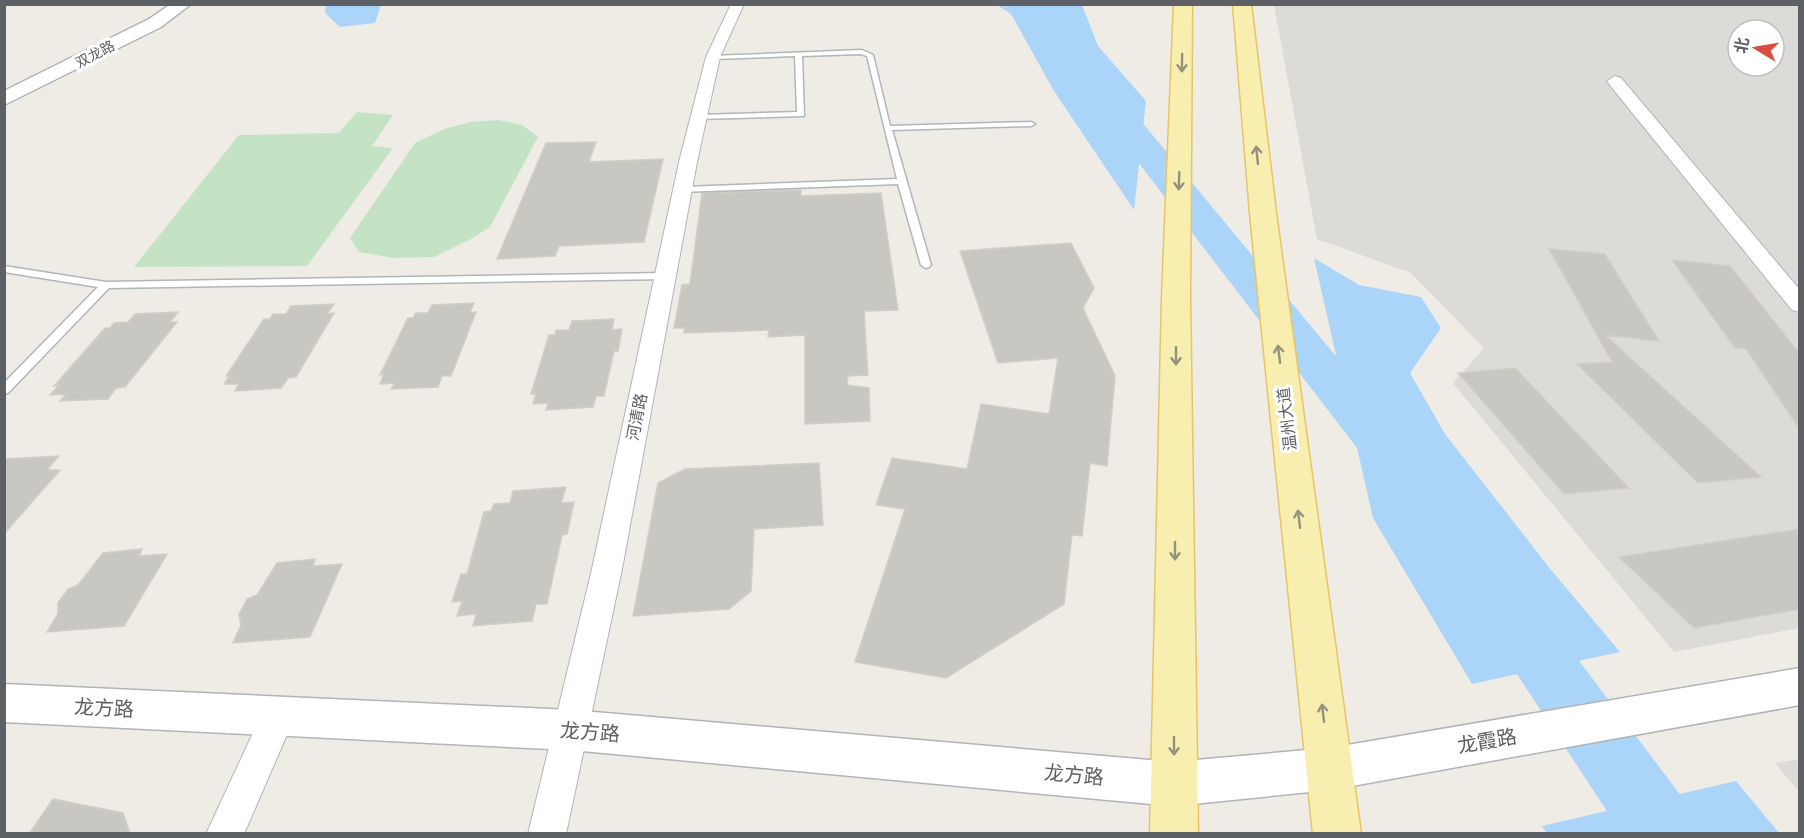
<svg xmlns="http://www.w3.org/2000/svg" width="1804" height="838" viewBox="0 0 1804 838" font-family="'Public Sans','Noto Sans SC',sans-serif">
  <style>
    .industrial { fill: #dddbd7; fill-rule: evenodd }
    .green { fill: #c3e3c4 }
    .water { fill: #abd5f8 }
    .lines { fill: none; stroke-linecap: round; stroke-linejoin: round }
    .river { fill: #abd5f8; fill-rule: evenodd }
    .building { fill: #c9c7c2; stroke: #d2cec4; stroke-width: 1.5 }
    .lane-casing { stroke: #b2b5b9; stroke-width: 3 }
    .street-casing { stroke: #b2b5b9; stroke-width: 2 }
    .secondary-casing { stroke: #b1b4b8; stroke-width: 3 }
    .primary-casing { stroke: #e6c566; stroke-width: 3 }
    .lane { fill: #fff; fill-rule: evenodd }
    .street { fill: #fff; fill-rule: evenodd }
    .secondary { fill: #fff; fill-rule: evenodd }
    .primary { fill: #f8eeaf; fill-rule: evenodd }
    .oneway { stroke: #93927e }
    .labels { text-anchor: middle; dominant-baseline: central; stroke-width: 6; stroke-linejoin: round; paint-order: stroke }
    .far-street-label { font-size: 14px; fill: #5d6064; stroke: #fff }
    .street-label { font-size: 16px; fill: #5d6064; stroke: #fff }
    .near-street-label { font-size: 20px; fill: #5d6064; stroke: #fff }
  </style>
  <rect width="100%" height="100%" fill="#eeece5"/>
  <path class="industrial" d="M1274 5H1799V628L1674 652 1453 383 1484 348 1411 273 1317 239ZM1738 30H1774V66H1738Z
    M1799 759H1800L1799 792 1775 763Z"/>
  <path class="green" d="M357 112 393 115 372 146 393 148 307 266 134 267 239 135 339 133Z
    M499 120 522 125 538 137 490 227 471 239 434 257 394 258 359 252 350 238 415 143 444 129 471 122Z"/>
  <path class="water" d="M326 5V4L381 5 375 23 340 27 325 13Z
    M997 5H1082L1098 46 1146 101 1134 210 1054 91 1011 14Z
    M1314 258 1359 285 1421 297 1441 328 1410 373 1445 434 1552 571 1620 652 1472 684 1373 518Z
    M1736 781 1779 833 1547 834 1542 826Z"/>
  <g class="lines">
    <path class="river" d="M1017 4H1044L1406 441 1414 453 1406 465 1388 471 1370 465Z
      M1509 589 1530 596 1691 809 1701 834H1622L1488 630 1479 613 1488 596Z"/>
  </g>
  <path class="building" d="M596 142 589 162 663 159 644 242 559 246 555 256 497 259 546 143Z
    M801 190V196L881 193 898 310 864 311 868 375 848 376 847 385 869 388 870 421 805 424V335L768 337 769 330 684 333 685 328H674L682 285 690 284 702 193Z
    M1071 243 1094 288 1083 308 1115 376 1107 466 1090 463 1082 536 1072 535 1064 604 946 678 855 662 905 509 876 505 892 458 967 469 981 404 1049 414 1058 358 998 363 960 251Z
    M1549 249 1605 254 1659 341 1605 335 1761 477 1698 483 1577 364 1612 362Z
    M1672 260 1730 266 1800 354V430L1746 349 1735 348Z
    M474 303 470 313 476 312 451 376H442L438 387 391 389 395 383 380 384 384 374 380 375 408 318H413L416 313H428L432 305Z
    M334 304 327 314 334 313 296 377 288 378 281 388 235 391 239 384H224L230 375 226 376 264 319H270L273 314H286L291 306Z
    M178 312 170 322H177L125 387 116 388 108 399 60 401 66 394 50 395 59 385 54 386 105 328H110L114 323 128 322 135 314Z
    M614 319 612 330 622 329 618 351H614L604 396H596L593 407 546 410 548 403 533 404 536 394H531L549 335H555L556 330H569L572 321Z
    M1515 368 1629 488 1564 494 1458 373Z
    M59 456 47 470H60L4 534V459Z
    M819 463 823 525 754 529 751 591 729 609 633 616 658 483 685 469Z
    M566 487 561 503 574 502 567 534 562 535 547 604H536L532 621 473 626 476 614 457 616 462 601 452 602 461 574H467L484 512 491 511 494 504 510 503 513 491Z
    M1800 529V609L1694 628 1619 557Z
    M142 549 139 556 167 554 124 626 47 632 58 614V603L68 589 78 585 103 553Z
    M315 559 313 566 342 564 310 637 233 643 241 625 239 614 247 599 257 595 277 563Z
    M53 799 123 813 130 834H29Z"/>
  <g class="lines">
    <defs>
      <path id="lane" d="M862 50 873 55 890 126 1031 122 1035 124 1031 126 892 130 931 265 929 267 926 268 921 265 898 184 680 192 679 190 683 187 897 179 867 56 861 54 802 56 804 116 699 119 695 117 699 115 797 112 795 56 713 59 711 58V56Z
        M4 266 106 282 666 273 671 276 666 279 109 288 8 393 4 394V383L98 287 4 272Z"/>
      <path id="street" d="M731 4H744L720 57 697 162 622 569 566 834H528L592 569 679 162 706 57Z
        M1615 76 1621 78 1800 290V312L1792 310 1609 84 1607 81Z
        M278 701 290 705 295 716 244 834H206L266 705Z"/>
      <path id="secondary" d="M171 4H191L161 27 4 105V91L149 19Z
        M1800 668V705L1330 790 1173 806 571 750 4 722V684L571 710 1173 762 1330 748Z"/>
      <path id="primary" d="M1174 4H1192L1190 298 1198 834H1150L1162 298Z
        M1233 4H1251L1276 213 1361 834H1313L1250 213Z"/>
    </defs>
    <use href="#lane" class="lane-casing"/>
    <use href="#street" class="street-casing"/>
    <use href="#secondary" class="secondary-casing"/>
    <use href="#primary" class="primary-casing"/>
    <use href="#lane" class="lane"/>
    <use href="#street" class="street"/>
    <use href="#secondary" class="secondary"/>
    <use href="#primary" class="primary"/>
  </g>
  <defs><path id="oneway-shaft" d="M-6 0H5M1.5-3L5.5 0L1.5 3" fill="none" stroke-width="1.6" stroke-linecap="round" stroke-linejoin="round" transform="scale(1.5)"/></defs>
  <g class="oneway">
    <use href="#oneway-shaft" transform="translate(1182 63) rotate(91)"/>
    <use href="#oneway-shaft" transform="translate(1257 155) rotate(-96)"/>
    <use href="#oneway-shaft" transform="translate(1179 181) rotate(92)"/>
    <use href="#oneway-shaft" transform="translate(1279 354) rotate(-97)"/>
    <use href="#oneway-shaft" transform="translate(1176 356) rotate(90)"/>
    <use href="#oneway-shaft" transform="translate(1299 519) rotate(-97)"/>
    <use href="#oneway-shaft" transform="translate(1175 551) rotate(90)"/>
    <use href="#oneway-shaft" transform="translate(1323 713) rotate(-97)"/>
    <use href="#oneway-shaft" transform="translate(1174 746) rotate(90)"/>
  </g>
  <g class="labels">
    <g class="far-street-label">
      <text transform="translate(95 54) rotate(-28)">双龙路</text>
    </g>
    <g class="street-label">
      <text transform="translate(637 417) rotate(-79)">河清路</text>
      <text transform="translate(1287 419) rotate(-97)">温州大道</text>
    </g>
    <g class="near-street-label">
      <text transform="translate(104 708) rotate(3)">龙方路</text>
      <text transform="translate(590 732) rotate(4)">龙方路</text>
      <text transform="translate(1487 741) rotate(-10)">龙霞路</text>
      <text transform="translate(1074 775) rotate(5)">龙方路</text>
    </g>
  </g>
  <rect width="1804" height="838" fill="none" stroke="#5d6064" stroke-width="12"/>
  <g transform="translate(1756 48) rotate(281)"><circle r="28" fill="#ffffff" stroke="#bebfc1" stroke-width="1.5"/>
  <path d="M0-4.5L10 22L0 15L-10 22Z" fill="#db4d3e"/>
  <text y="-9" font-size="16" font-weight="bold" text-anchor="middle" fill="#5d6064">北</text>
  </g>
</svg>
